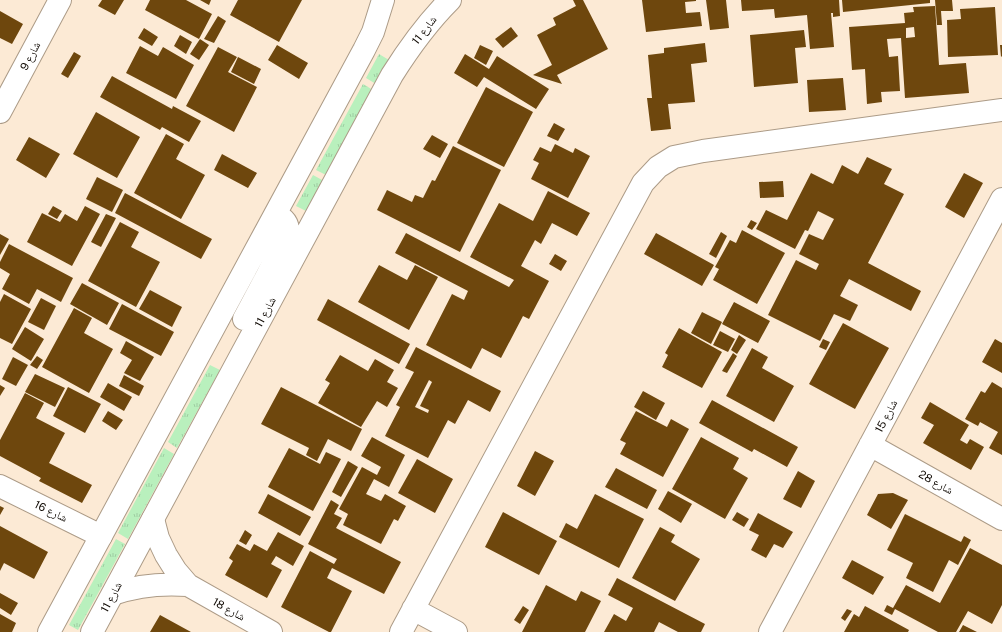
<svg xmlns="http://www.w3.org/2000/svg" width="1002" height="632" viewBox="0 0 1002 632" font-family="'Public Sans','Noto Naskh Arabic',sans-serif">
  <style>
    .grass { fill: url(#grass-tufts) }
    .building { fill: #6e470d; fill-rule: evenodd }
    .lines { fill: none; stroke-linecap: round; stroke-linejoin: round }
    .minor-casing { stroke: #ac9b87; stroke-width: 24 }
    .tertiary-casing { stroke: #ac9b87; stroke-width: 24 }
    .minor { stroke: #fff; stroke-width: 22 }
    .tertiary { stroke: #fff; stroke-width: 22 }
    .labels { text-anchor: middle; dominant-baseline: central; stroke-width: 4; stroke-linejoin: round; paint-order: stroke }
    .street-label { font-size: 11px; fill: #110b05; stroke: #fff }
  </style>
  <defs>
    <pattern id="grass-tufts" width="24" height="20" patternUnits="userSpaceOnUse"><rect width="24" height="20" fill="#b9f0bd"/><path d="M3 7l-1-3M5 7V3M7 7l1-3M15 17l-1-3M17 17v-4M19 17l1-3" fill="none" stroke="#9ecca1"/></pattern>
  </defs>
  <rect width="100%" height="100%" fill="#fcead5"/>
  <path class="grass" d="M379 54 389 60 376 84 366 78Z
    M363 84 373 90 326 175 316 170Z
    M313 175 324 181 306 211 296 206Z
    M210 365 220 370 177 448 168 442Z
    M164 448 174 454 128 539 118 533Z
    M116 539 125 544 78 630 69 625Z"/>
  <path class="building" d="M102 0H124L115 15 98 6Z
    M150 0H186L212 14 199 39 145 10Z
    M200 0H211L209 5Z
    M238 0H302L279 42 230 15Z
    M573 0H583L608 49 557 75 562 84 533 75 552 65 537 35 556 25 553 18 576 6Z
    M642 0H696V1L685 2 686 13 700 12 702 26 646 32Z
    M706 0H726L729 28 710 30Z
    M741 0H839L840 16 833 17V13H831L834 47 810 49 807 15 775 18 774 9 742 11Z
    M842 0H930V3L843 12Z
    M935 0H952L953 11H941L942 25H937Z
    M935 6 939 65 966 63 969 93 905 98 901 38 887 39 889 57 898 56 900 91 881 92 882 102 867 104 865 69 852 70 849 27 905 23 904 13 914 12 913 7ZM914 27 915 37 906 38V28Z
    M995 7 998 55 948 57 947 20 961 19 960 9Z
    M0 11 23 24 12 44 0 38Z
    M218 16 226 21 214 43 204 39Z
    M511 27 518 36 503 48 495 39Z
    M144 28 158 37 152 46 138 38Z
    M804 30 806 47 795 48 798 83 754 87 750 35Z
    M180 35 192 42 186 54 174 46Z
    M200 39 209 45 199 60 190 54Z
    M705 43 707 62 691 64 695 102 668 104 671 129 651 131 647 98H652L648 55 664 53V48Z
    M277 45 308 63 299 79 268 60Z
    M480 45 493 51 486 65 474 58Z
    M1000 45H1002V56L1001 57Z
    M140 46 158 56 163 47 194 65 176 99 126 73Z
    M218 47 237 57 228 72 257 87 234 132 186 106Z
    M74 52 81 56 68 78 61 74Z
    M465 54 489 69 497 56 549 89 536 109 484 77 477 87 454 73Z
    M238 57 261 69 254 84 231 72Z
    M112 76 172 109 173 106 201 121 189 142 162 127 160 130 100 97Z
    M843 78 846 110 809 112 807 80Z
    M486 87 533 112 504 167 457 143Z
    M96 112 140 137 117 178 73 154Z
    M554 123 565 129 558 141 547 136Z
    M166 134 184 144 176 159 205 175 181 219 134 193Z
    M432 135 448 144 440 158 423 149Z
    M29 137 60 154 46 178 16 160Z
    M555 144 573 153 575 148 590 156 568 198 531 179 539 163 533 160 540 147 551 152Z
    M453 146 501 170 460 252 377 210 387 190 412 202 415 195 423 198 432 180 435 181Z
    M222 154 257 173 248 188 214 170Z
    M867 157 892 169 884 184 904 194 868 263 921 291 911 311 849 279 840 296 858 305 850 321 834 314 820 341 768 315 796 260 816 270 819 264 799 254 809 234 823 240 834 219 818 211 808 231 805 230 795 249 756 229 766 210 787 220 811 173 833 184 842 165 858 174Z
    M964 173 983 183 964 218 945 207Z
    M97 177 123 190 112 212 86 199Z
    M783 181 784 197 760 198 759 182Z
    M548 191 590 213 577 236 552 223 541 244 535 240 521 266 549 281 529 319 523 316 501 358 482 348 471 369 426 345 452 294 464 300 468 291 395 253 406 233 509 287 514 280 470 257 499 203 533 221Z
    M125 193 212 239 201 259 115 213Z
    M53 206 62 211 57 219 48 214Z
    M85 206 100 214 72 266 27 242 42 213 60 222 65 214 77 221Z
    M106 214 116 218 101 247 91 242Z
    M751 220 757 223 752 230 747 227Z
    M120 222 139 232 131 247 160 262 136 307 88 281Z
    M742 230 785 253 757 304 713 280 719 269 715 267 730 240 736 243Z
    M721 232 727 236 716 258 709 254Z
    M656 233 714 265 702 286 644 254Z
    M0 234 9 239 0 255Z
    M9 244 73 278 61 302 37 289 29 304 2 289 10 274 0 268V262Z
    M555 254 567 261 561 271 549 264Z
    M379 265 407 280 415 265 438 277 409 330 358 302Z
    M82 283 119 303 107 325 70 304Z
    M150 290 182 307 172 327 139 309Z
    M4 294 31 309 12 344 0 338V302Z
    M41 298 56 306 44 330 28 322Z
    M328 299 410 344 399 364 317 320Z
    M734 302 770 321 758 343 722 324Z
    M122 304 174 332 161 356 109 329Z
    M74 308 92 318 84 333 113 349 89 393 42 367Z
    M702 312 722 322 711 344 691 333Z
    M843 323 889 348 855 409 809 384Z
    M25 327 44 339 31 361 12 349Z
    M679 328 722 352 702 388 662 367 668 355 665 353Z
    M720 331 735 339 728 352 713 345Z
    M739 335 746 340 737 354 731 350Z
    M823 339 830 342 826 350 819 347Z
    M995 339 1002 343V373L982 362Z
    M126 341 154 357 140 381 124 373 132 360 120 353Z
    M416 347 501 391 490 412 468 400 455 424 448 420 428 458 385 436 400 407 396 405 414 372 405 368ZM429 380 432 382 420 406 429 410 428 413 415 407Z
    M752 348 768 357 762 368 794 386 774 422 726 396Z
    M733 353 737 356 727 373 722 371Z
    M340 355 368 371 375 359 394 370 387 382 398 388 387 407 377 401 361 427 318 403 330 383 325 380Z
    M37 356 43 360 37 369 30 365Z
    M13 357 28 365 16 386 2 379Z
    M35 374 65 388 55 407 25 392Z
    M124 375 144 386 139 396 119 386Z
    M992 382 1002 388V455L989 448 998 432 980 422 978 426 965 419 981 391 985 393Z
    M108 383 132 397 124 411 100 397Z
    M0 385 5 388 0 396Z
    M68 387 101 404 85 433 53 416Z
    M281 387 362 429 351 451 328 439 317 461 306 455 309 448 261 424Z
    M643 391 665 403 656 420 634 407Z
    M25 393 44 403 36 418 65 433 49 463 92 485 82 503 39 481 41 478 0 456V440Z
    M712 400 798 447 787 467 754 449 752 452 699 423Z
    M930 402 969 425 960 440 967 444 970 439 984 447 971 470 923 443 934 425 921 418Z
    M108 411 123 420 116 430 102 421Z
    M636 411 667 427 671 419 689 429 663 477 620 454 626 443 620 440Z
    M372 437 405 455 389 487 374 479 366 494 381 501 385 494 406 506 398 521 394 519 381 544 343 525 348 514 339 509 362 467 377 475 381 467 361 456Z
    M701 437 739 458 733 469 748 478 725 519 672 489Z
    M289 448 320 464 326 452 341 459 313 511 268 487Z
    M535 451 554 461 535 496 517 486Z
    M417 459 453 479 435 513 398 493Z
    M348 461 358 467 341 497 332 492Z
    M616 468 657 490 647 509 605 487Z
    M798 471 815 481 801 508 783 499Z
    M668 491 692 504 681 523 658 509Z
    M893 493 908 500 891 529 867 515 878 494Z
    M268 494 311 517 300 536 258 513Z
    M595 494 644 519 619 568 559 537 566 523 577 529Z
    M331 500 339 505 334 514 342 518 336 528 401 562 384 594 332 568 327 578 352 591 331 632H329L281 607 310 551 334 564 337 559 308 544Z
    M0 506 4 508 0 515Z
    M503 512 557 541 539 575 485 547Z
    M737 512 749 519 744 527 732 520Z
    M758 513 793 532 783 548 774 544 766 558 751 550 759 535 749 530Z
    M905 514 961 542 964 536 971 540 958 565 949 560 933 592 906 578 913 563 887 550Z
    M0 526 48 552 34 579 4 563 0 571Z
    M660 527 675 535 671 542 700 559 675 601 632 578Z
    M245 530 252 535 246 545 239 541Z
    M278 532 304 546 293 566 276 556 271 564 282 570 267 598 225 575 233 561 229 558 237 544 250 551 254 544 267 551Z
    M970 548 1002 565V605L992 624 968 611 956 632H938L895 609 892 615 884 611 887 605 893 608 906 585 940 603Z
    M852 560 884 577 873 595 842 578Z
    M617 578 705 624 701 632H678L659 622 654 632H604L614 614 626 621 633 608 608 595Z
    M546 585 576 601 581 591 601 601 585 632H522Z
    M0 593 18 603 11 615 0 608Z
    M523 606 529 610 520 624 514 620Z
    M865 606 909 630 908 632H844L854 614 859 617Z
    M847 609 852 611 845 621 841 618Z
    M0 614 16 623 12 632H0Z
    M160 615 191 632H150Z
    M963 625 977 632H959Z"/>
  <g class="lines">
    <defs>
      <path id="minor" d="M0 112 60 0
        M870 445 1002 519
        M0 486 101 536
        M153 519 158 538 166 555 176 571 188 585 271 632
        M113 594C138 585 161 583 188 585
        M413 609 456 632
        M401 632 643 183 658 167 674 157 703 151 1002 110
        M770 632 1002 199"/>
      <path id="tertiary" d="M244 319 288 236C289 226 286 219 276 215
        M49 632 364 50 373 32 383 0
        M92 632 392 75C409 48 427 23 450 0"/>
    </defs>
    <use href="#minor" class="minor-casing"/>
    <use href="#tertiary" class="tertiary-casing"/>
    <use href="#minor" class="minor"/>
    <use href="#tertiary" class="tertiary"/>
  </g>
  <g class="labels">
    <g class="street-label">
      <text transform="translate(424 30) rotate(-52)">شارع 11</text>
      <text transform="translate(30 56) rotate(-62)">شارع 9</text>
      <text transform="translate(265 312) rotate(-62)">شارع 11</text>
      <text transform="translate(886 416) rotate(-62)">شارع 15</text>
      <text transform="translate(936 482) rotate(29)">شارع 28</text>
      <text transform="translate(51 511) rotate(26)">شارع 16</text>
      <text transform="translate(111 597) rotate(-62)">شارع 11</text>
      <text transform="translate(229 609) rotate(29)">شارع 18</text>
    </g>
  </g>
</svg>
